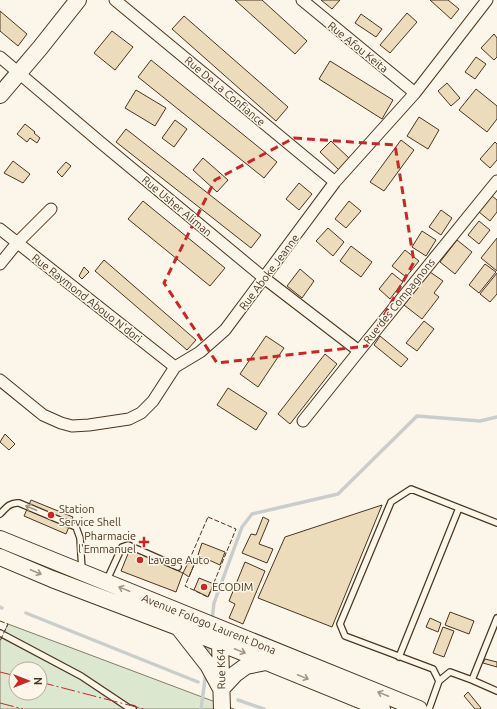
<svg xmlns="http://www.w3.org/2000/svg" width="497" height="709" viewBox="0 0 497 709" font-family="Ubuntu,sans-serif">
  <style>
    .green { fill: #dce7d0; stroke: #887966; fill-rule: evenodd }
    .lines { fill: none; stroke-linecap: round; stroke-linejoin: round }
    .stream { stroke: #c9cecd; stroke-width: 3.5 }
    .building { fill: #ecdcbc; stroke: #4a3520 }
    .lane-casing { stroke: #4a3520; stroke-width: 8 }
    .street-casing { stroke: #4a3520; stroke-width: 13 }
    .secondary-casing { stroke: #4a3520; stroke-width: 18 }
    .lane { stroke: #fbf6e9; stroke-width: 5.5 }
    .street { stroke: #fbf6e9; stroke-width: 11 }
    .secondary { stroke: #fbf6e9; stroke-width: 16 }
    .fence { stroke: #4a3520; stroke-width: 1; stroke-dasharray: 5 2; stroke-linecap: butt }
    .power { stroke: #c62828; stroke-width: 1; stroke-dasharray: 14 3 2 3; stroke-linecap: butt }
    .oneway { stroke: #a29684 }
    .marked { fill: none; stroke: #c62828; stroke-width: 3; stroke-dasharray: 8 5; stroke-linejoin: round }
    .poi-dot { fill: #c62828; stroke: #fbf6e9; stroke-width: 1.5 }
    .labels { text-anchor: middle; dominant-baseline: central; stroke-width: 3; stroke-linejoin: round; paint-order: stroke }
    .street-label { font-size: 11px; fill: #4a3520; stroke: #fbf6e9 }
    .poi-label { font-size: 11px; fill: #4a3520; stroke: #fbf6e9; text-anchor: start }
  </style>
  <rect width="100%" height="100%" fill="#fbf6e9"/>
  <path class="green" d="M8 624 234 709H0V641ZM16 669H40V693H16Z"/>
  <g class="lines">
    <path class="stream" d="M0 607 2 608
      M26 613 198 682
      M212 620 214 603 242 527 252 514 338 494 417 416 480 421 497 417
      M208 656 209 643
      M238 700 264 709
      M201 709 206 672"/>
  </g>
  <path class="building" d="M235 0H262L307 41 295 54Z
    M321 0H340L332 9Z
    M430 0H448L459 9 451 19Z
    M0 11 27 34 18 46 0 31Z
    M407 13 417 22 390 53 380 45Z
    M361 14 382 29 376 37 355 23Z
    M184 16 288 107 276 121 172 29Z
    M112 31 133 47 115 70 94 53Z
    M494 34 497 38V57L494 60 481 48Z
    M476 57 486 64 475 79 465 72Z
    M151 60 277 162 264 178 138 77Z
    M330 61 393 100 382 119 319 79Z
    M447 83 460 98 451 106 438 91Z
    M476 89 497 106V119L487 132 459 110Z
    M136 90 166 108 155 126 125 108Z
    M419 117 439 130 428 149 407 136Z
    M175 120 187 129 174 147 162 138Z
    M25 124 35 132 34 133 40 138 37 143 30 138 27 142 17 134Z
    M126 129 261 235 251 248 116 142Z
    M401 140 414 150 384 191 370 182Z
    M331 141 350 159 339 170 320 152Z
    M495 142 497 144V160L490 168 480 159Z
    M203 158 228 180 217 192 193 170Z
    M13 161 30 174 23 183 4 173Z
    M66 162 71 166 62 177 57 172Z
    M299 183 312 194 299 210 286 199Z
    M492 196 497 200V212L490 221 479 212Z
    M143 201 225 268 210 286 128 219Z
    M349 201 361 211 346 228 335 219Z
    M441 210 452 218 441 235 429 227Z
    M479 221 490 230 479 244 468 235Z
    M328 228 344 242 333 256 316 241Z
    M422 231 436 240 426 256 412 247Z
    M497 238V271L481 258Z
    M457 240 472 252 455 274 440 262Z
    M351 246 372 262 361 277 340 261Z
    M405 250 419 261 406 277 392 266Z
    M104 260 196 340 187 350 95 271Z
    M485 264 496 272 479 293 469 285Z
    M84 267 89 272 82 279 79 276Z
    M300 269 314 281 302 298 287 286Z
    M430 272 443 281 434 293 439 297 422 319 404 305Z
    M392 273 403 282 390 299 379 289Z
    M497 273V294L490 302 480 294Z
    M424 321 434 329 417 351 406 343Z
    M266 336 284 348 258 387 240 374Z
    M380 336 408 359 401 367 374 345Z
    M325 354 337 364 290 424 278 414Z
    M228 388 267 413 256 430 217 405Z
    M5 434 15 444 9 450 0 442Z
    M31 500 73 517 66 534 24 516Z
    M382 505 332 627 258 598 285 537Z
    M263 517 269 520 259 544 273 549 267 563 242 553 251 534 256 535Z
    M202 543 225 552 220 565 198 555Z
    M130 549 183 573 176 592 121 571Z
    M245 562 265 571 243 624 229 618 235 604 229 601Z
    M188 563 194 565 189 577 183 573Z
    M199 578 214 584 208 597 194 590Z
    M450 612 474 621 469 634 445 625Z
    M430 618 441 623 438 632 426 627Z
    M443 627 454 631 444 657 433 653Z
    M485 659 497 662V667L483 663Z
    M468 692 481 708 480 709H475L464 696Z"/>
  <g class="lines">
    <defs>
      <path id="lane" d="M0 514C6 508 10 502 19 503L76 527 80 538 82 570
        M106 582 122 547 128 545 178 567
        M0 633 81 676 129 708 133 709
        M399 657 459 508
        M472 680 497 691
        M439 681 450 672 472 680 497 618
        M429 709 439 681 433 669 345 636 340 624 391 502 411 489 497 523"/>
      <path id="street" d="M115 0 335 182
        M302 0 415 93
        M0 57 100 142 264 278 359 351
        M0 229 175 367
        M0 264 17 243 51 209
        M0 380 43 415 61 423 72 426 89 425 129 419 141 413 153 401 175 367 200 352 225 330 335 182 415 93 487 0
        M303 421 359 351 497 181"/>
      <path id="secondary" d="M0 95 40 48 78 0
        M0 539 419 709
        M0 557 52 579 220 643 382 709
        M179 628 208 665 220 687
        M221 689 235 674 246 666 266 662
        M222 709 220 643 223 634"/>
    </defs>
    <use href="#lane" class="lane-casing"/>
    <use href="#street" class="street-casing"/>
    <use href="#secondary" class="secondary-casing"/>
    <use href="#lane" class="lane"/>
    <use href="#street" class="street"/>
    <use href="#secondary" class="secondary"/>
    <path class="fence" d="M208 517 236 529 208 597 185 586 194 565 188 563Z
      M0 621 8 624 0 641"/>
    <path class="power" d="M0 672 16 676
      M40 682 144 709
      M0 703 23 709"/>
  </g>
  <defs><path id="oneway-shaft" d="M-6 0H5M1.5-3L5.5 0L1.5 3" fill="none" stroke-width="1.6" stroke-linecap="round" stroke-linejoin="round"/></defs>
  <g class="oneway">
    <use href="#oneway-shaft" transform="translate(31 508) rotate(-157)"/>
    <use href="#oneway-shaft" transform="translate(36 572) rotate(23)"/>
    <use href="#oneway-shaft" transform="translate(124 589) rotate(-158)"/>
    <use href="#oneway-shaft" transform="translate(240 651) rotate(22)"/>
    <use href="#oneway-shaft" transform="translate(303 677) rotate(22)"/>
    <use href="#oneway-shaft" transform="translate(383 694) rotate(-158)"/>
  </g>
  <path class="marked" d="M294 138 395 145 414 262 367 346 217 363 164 283 215 180Z"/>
  <g class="poi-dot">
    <circle cx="51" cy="515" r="4"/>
    <path d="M142 536h4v4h4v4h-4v4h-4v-4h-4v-4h4z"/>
    <circle cx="140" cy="560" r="4"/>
    <circle cx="204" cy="587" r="4"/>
  </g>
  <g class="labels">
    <g class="street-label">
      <text transform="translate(358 47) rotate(39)">Rue Afou Keita</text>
      <text transform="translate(225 91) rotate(40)">Rue De La Confiance</text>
      <text transform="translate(177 206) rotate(40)">Rue Usher Aliman</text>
      <text transform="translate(269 272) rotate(-53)">Rue Aboke Jeanne</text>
      <text transform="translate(87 298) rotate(38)">Rue Raymond Abouo N'dori</text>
      <text transform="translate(399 301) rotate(-51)">Rue des Compagnons</text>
      <text transform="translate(209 624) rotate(22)">Avenue Fologo Laurent Dona</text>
      <text transform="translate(221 669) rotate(-91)">Rue K64</text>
    </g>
    <g class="poi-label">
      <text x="59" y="509">Station<tspan x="59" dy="13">Service Shell</tspan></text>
      <text x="136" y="536" text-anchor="end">Pharmacie<tspan x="136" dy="13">l'Emmanuel</tspan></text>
      <text x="148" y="560">Lavage Auto</text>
      <text x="212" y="587">ECODIM</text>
    </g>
  </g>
  <g transform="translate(28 681) rotate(90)"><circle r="19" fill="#fbf6e9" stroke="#b4a999"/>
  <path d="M0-3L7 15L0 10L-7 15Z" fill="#c62828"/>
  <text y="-6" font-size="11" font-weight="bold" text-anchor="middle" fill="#4a3520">N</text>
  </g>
</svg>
